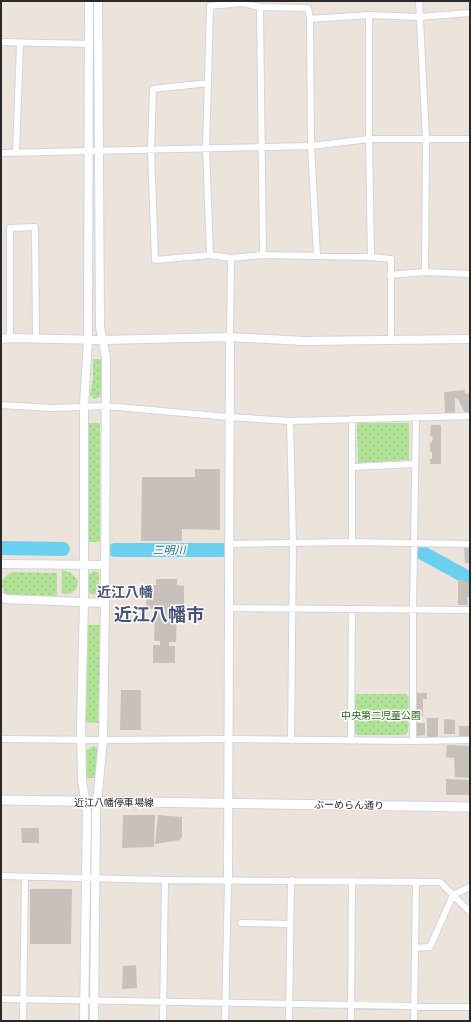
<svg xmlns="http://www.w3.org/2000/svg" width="471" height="1022" viewBox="0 0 471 1022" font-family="Mulish,'Noto Sans JP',sans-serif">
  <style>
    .grass { fill: url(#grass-dots) }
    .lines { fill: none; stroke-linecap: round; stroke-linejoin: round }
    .river { stroke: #6bcff0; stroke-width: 14 }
    .building { fill: #c7c1ba }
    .minor-casing { stroke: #d0d3e2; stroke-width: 8 }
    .tertiary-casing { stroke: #d0d3e2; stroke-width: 10 }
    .secondary-casing { stroke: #d0d3e2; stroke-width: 11 }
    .minor { stroke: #fff; stroke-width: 6 }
    .tertiary { stroke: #fff; stroke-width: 8 }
    .secondary { stroke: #fff; stroke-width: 9 }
    .labels { text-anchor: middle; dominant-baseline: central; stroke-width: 3; stroke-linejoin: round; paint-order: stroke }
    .park-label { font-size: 10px; fill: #2a6619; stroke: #fff }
    .street-label { font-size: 10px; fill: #292929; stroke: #fff }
    .water-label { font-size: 11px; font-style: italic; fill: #0b6b9b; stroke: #fff }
    .district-label { font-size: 14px; font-weight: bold; fill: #49527a; stroke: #fff }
    .town-label { font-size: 18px; font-weight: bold; fill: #49527a; stroke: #fff }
  </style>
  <defs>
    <pattern id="grass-dots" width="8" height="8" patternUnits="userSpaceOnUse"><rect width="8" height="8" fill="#b1e396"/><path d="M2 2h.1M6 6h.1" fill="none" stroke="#98c381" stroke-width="1.8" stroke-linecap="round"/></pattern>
  </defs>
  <rect width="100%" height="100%" fill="#ece4da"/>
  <path class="grass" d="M93 359H101V393L100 397 94 399 90 395 93 378Z
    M89 423H100V542H87Z
    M357 423H409V460L358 463Z
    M62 570C74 572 85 583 72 593L62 594Z
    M94 571 98 572 99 575V591L94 595 89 593C87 588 86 579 89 574Z
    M12 572 57 573V596L9 595 5 593 1 584C3 578 6 575 12 572Z
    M87 625H100L98 723 86 722Z
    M357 694H406L409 697 408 732 404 735H358L354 732 355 696Z
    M94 746 98 748C98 757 95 769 95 778H86V751L91 747Z"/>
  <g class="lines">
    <path class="river" d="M1 548 63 549
      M115 550H222
      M419 551 470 579"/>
  </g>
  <path class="building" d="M465 390V394L468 393 470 397V414L465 413 458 399 455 398V413H445L444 392Z
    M431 425H441V464H430V459H432V452H430V443L432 442 433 437 430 436Z
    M195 469H220V530L182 529V541H141L142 477H195Z
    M464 547H470V563H465Z
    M156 579H177V585L184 586V611H177L176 642H169V646H175V663H153V645H160V641H154L155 609H146L147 585H156Z
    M458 580H464V581L468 582 470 597H467L468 605H458Z
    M121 690H141V730H120Z
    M416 693H427V699H423V717H416Z
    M427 718H438V740L427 741Z
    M444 719 455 720V734H444Z
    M417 723H425V735L417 736Z
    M459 726H469V739H459Z
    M447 745 470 746V778L455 777 454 758 446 757Z
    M446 779 470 780V795H446Z
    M123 815H155L154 847 122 848Z
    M158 815 182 817V836L180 840 155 844Z
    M21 828H39V843H22Z
    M30 889H72L71 944H30Z
    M136 965 137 988 122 989 123 966Z"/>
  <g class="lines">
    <defs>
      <path id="minor" d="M419 1 426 139 425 272
        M260 7 263 255
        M369 15V139L371 257
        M310 19 369 15 419 17 470 13
        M1 42 90 44
        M208 83 153 89 151 150 155 260 210 255 231 258 263 255 371 257 391 259V340
        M1 153 311 146 369 139H470
        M16 153 20 43
        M210 255 206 148 210 6 242 3 260 7 308 8 310 19 311 146 317 256
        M390 275 425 272 470 274
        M230 337 231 258
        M10 338V228L35 227 36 339
        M1 405 52 408 106 406 229 417 290 421 470 416
        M290 421 293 542 291 740
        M353 467 415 464
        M352 542V419
        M228 544 352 542 470 544
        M228 608 470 610
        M1 739 103 740 228 739 413 741 470 740
        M351 741 352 609
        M413 741V610L416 417
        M1 876 165 880 440 882 470 912
        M241 923 290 924
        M415 948 430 947 453 895 470 887
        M1 999 470 1007
        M23 1021 25 877
        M163 1021 165 880
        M225 1021 228 881
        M289 1021 291 880
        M351 1021 352 881
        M414 1021 416 882"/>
      <path id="tertiary" d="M1 339 10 338 103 340 230 337 303 341 470 339
        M1 564 105 565
        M1 597 6 599 105 603
        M228 881 230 337
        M84 1021 87 812 82 780 81 724 84 602V406L88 340 89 1
        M94 1021 96 812 103 740 105 603 106 357 100 327 98 1"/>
      <path id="secondary" d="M1 800 470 807"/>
    </defs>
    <use href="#minor" class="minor-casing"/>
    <use href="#tertiary" class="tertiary-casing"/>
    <use href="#secondary" class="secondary-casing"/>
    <use href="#minor" class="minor"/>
    <use href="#tertiary" class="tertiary"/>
    <use href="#secondary" class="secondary"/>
  </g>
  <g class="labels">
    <g class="park-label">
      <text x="381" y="715">中央第二児童公園</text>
    </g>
    <g class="street-label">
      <text x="114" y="802">近江八幡停車場線</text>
      <text transform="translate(349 805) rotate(1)">ぶーめらん通り</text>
    </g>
    <g class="water-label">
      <text x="169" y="550">三明川</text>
    </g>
    <g class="district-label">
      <text x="125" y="592">近江八幡</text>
    </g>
    <g class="town-label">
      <text x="159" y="614">近江八幡市</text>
    </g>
  </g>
  <rect width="471" height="1022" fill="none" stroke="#292929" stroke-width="4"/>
</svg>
